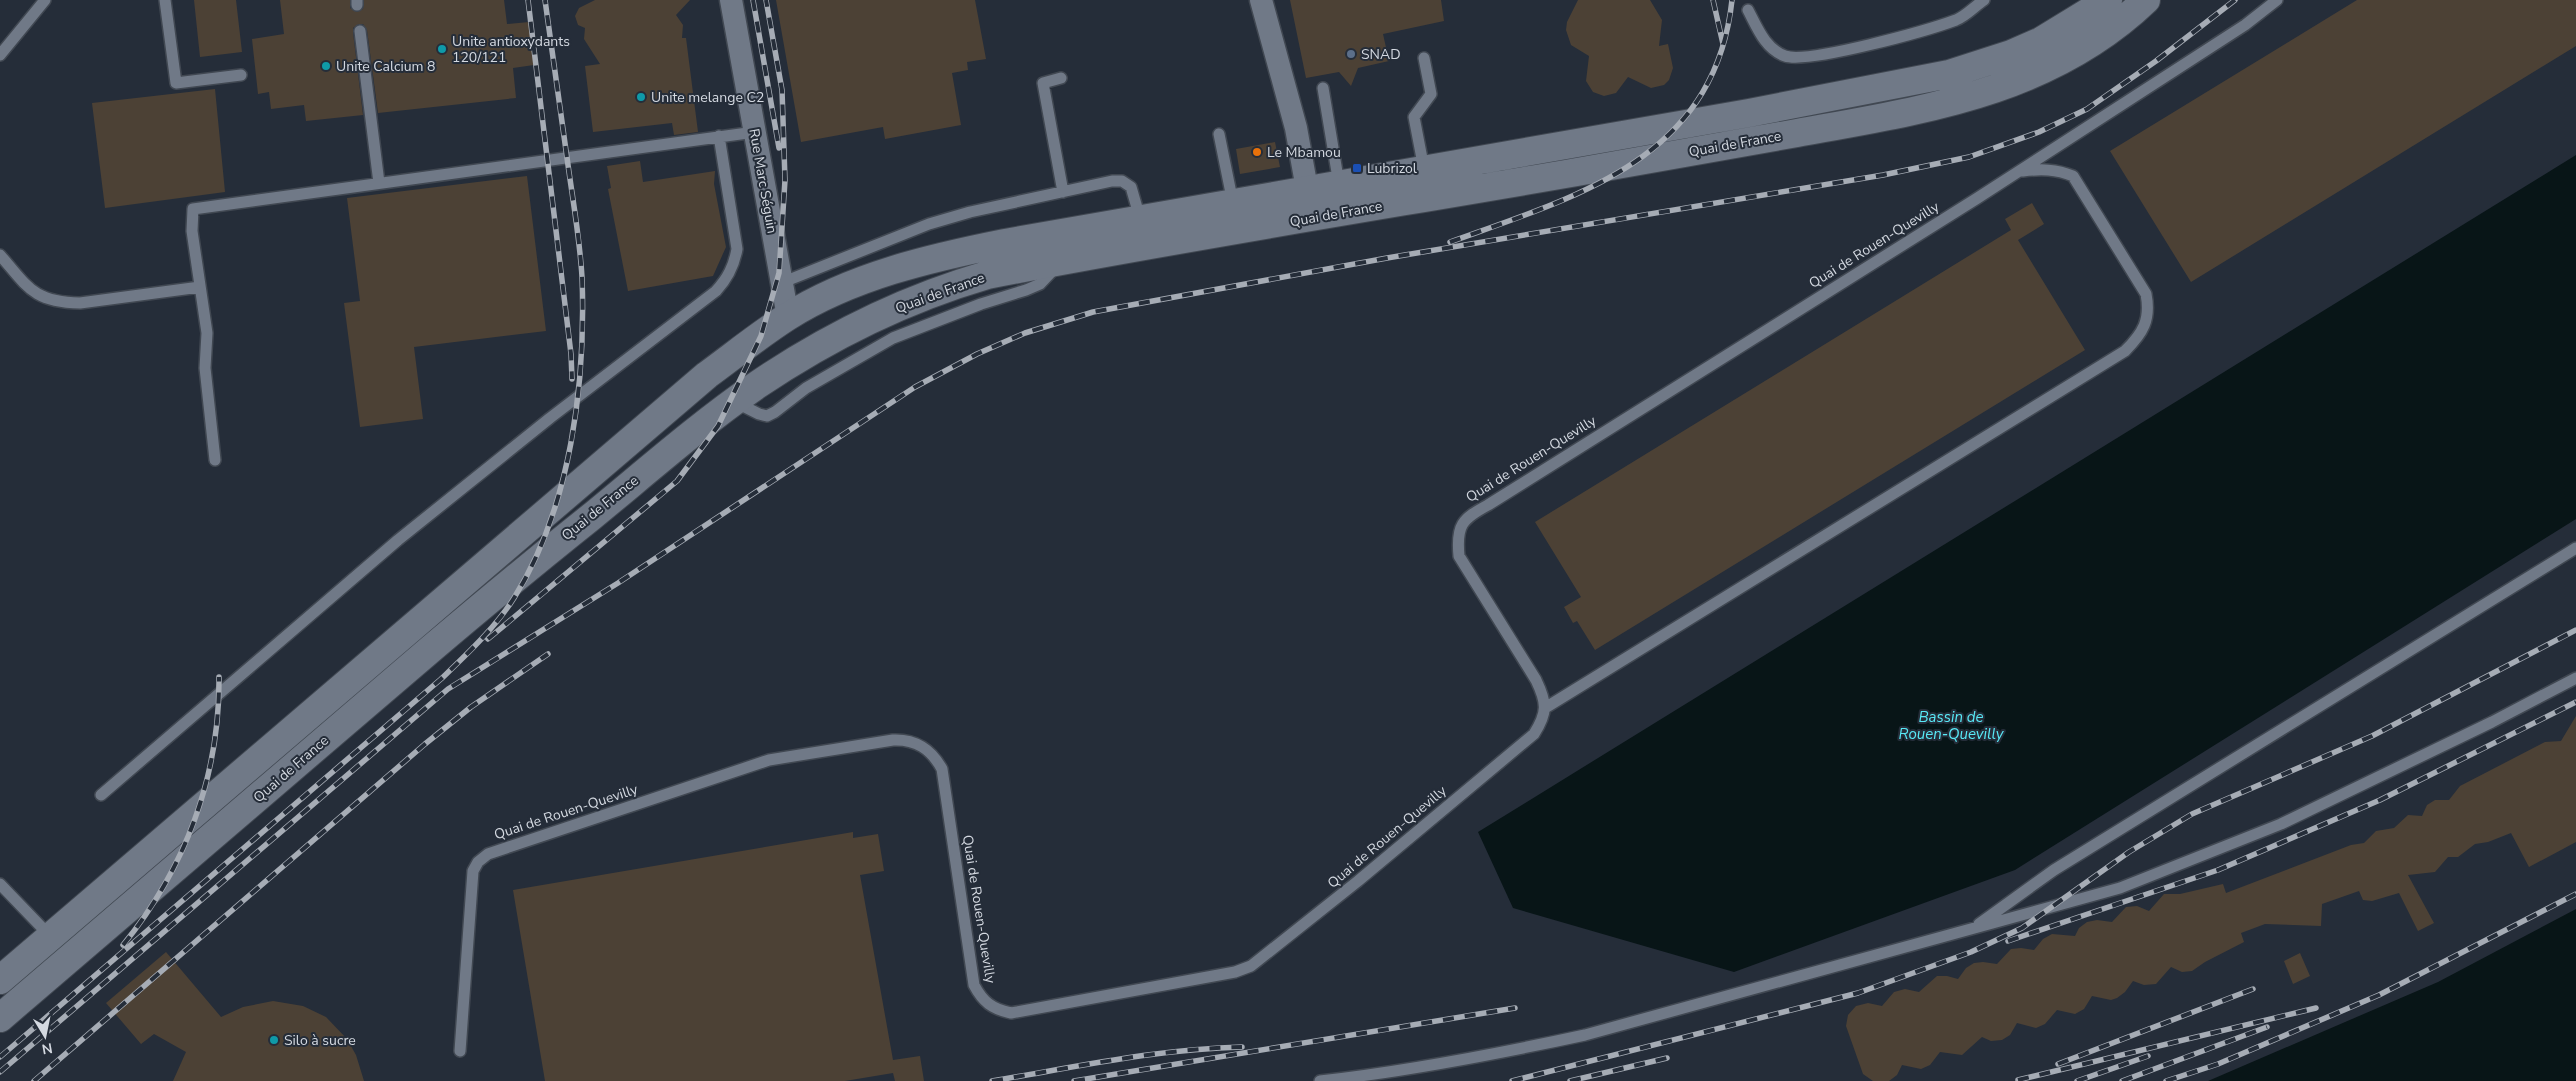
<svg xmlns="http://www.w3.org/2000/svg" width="2576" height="1081" viewBox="0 0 2576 1081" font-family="'Nunito Sans',sans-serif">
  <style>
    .water { fill: #081517 }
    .building { fill: #4c4135 }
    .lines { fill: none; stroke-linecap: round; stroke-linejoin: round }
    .service-casing { stroke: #414852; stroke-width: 14 }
    .minor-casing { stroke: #414852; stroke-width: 25 }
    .secondary-casing { stroke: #414852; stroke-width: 30 }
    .service { stroke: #707987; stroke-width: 11 }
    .minor { stroke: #707987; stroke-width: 22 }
    .secondary { stroke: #707987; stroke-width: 28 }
    .rail-casing { stroke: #a6acb5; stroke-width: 5.5 }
    .rail { stroke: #252d39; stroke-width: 4; stroke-dasharray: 11; stroke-linecap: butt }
    .culture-dot { fill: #0f9aa8; stroke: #252d39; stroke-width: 2 }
    .service-dot { fill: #5c6f8a; stroke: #252d39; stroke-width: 2 }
    .food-dot { fill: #e8710a; stroke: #252d39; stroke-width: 2 }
    .transit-dot { fill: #1a4fb4; stroke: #252d39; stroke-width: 2 }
    .labels { text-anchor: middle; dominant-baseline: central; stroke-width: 4; stroke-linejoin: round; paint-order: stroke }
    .poi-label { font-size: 14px; fill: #d4d9e1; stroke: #252d39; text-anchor: start }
    .street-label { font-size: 14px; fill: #d4d9e1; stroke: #252d39 }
    .water-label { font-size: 15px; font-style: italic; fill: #58e9f6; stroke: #252d39 }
  </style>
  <rect width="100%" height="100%" fill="#252d39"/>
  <path class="water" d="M2576 155V519L2015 870 1734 972 1513 908 1478 832Z
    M2576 909V1081H2208L2438 982Z"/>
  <path class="building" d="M194 0H236L242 52 200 57Z
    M280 0H350V8L357 12 363 9 364 0H504L507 24 529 22 534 65 513 68 516 98 378 113 367 30 363 24H359L353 28V32L363 115 306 121 304 105 271 109 269 92 258 94 252 39 284 34Z
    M595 0H690L676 15 683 25 682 38H686L698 132 674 135 672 123 593 132 585 66 600 64 584 39 585 28 578 25 575 16 579 8Z
    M776 0H975L986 59 967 62 968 70 952 73 961 125 885 139 883 127 801 142Z
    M1290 0H1441L1444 21 1383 34 1389 61 1358 68 1351 86 1339 72 1306 78Z
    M1578 0H1650L1662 20 1659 46 1668 44 1673 68 1669 80 1664 85 1651 88 1628 77 1616 93 1604 96 1593 92 1586 81 1589 56 1571 45 1566 30 1567 22Z
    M2357 0H2576V46L2191 282 2110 151Z
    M215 89 225 192 105 208 92 103Z
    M1275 142 1280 167 1240 174 1236 149Z
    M640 161 643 182 715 171 714 184 726 247 713 276 628 291 608 189 611 188 607 166Z
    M527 176 546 331 414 347 423 419 360 427 344 303 360 301 347 198Z
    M2032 203 2044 224 2018 240 2085 350 1595 650 1577 621 1573 623 1564 607 1581 597 1535 522 2011 230 2005 219Z
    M2576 716V842L2529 867 2511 833 2488 842 2475 844 2458 857H2448L2435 872 2408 875 2434 923 2418 931 2399 893 2372 901 2363 900 2359 891 2322 904 2321 926 2265 924 2241 933 2244 942 2205 962 2192 971 2182 972 2171 967 2156 984 2144 985 2133 981 2125 992 2117 998 2111 1000 2092 996 2084 1009 2075 1014 2057 1010 2045 1024 2036 1028 2017 1023 2010 1035 2002 1040 1991 1041 1982 1037 1962 1055 1940 1052 1930 1065 1921 1069 1902 1065 1897 1075 1889 1081H1873L1863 1074 1846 1026 1848 1015 1856 1006 1868 1003 1882 1006 1894 992 1905 989 1919 992 1937 976H1947L1958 979 1966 968 1974 963 1983 962 1997 964 2011 949 2021 948 2034 950 2043 939 2052 934 2075 936 2079 928 2087 922 2097 920 2112 922 2126 907 2137 906 2149 911 2164 894H2180L2223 884 2226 893 2351 845 2364 843 2376 831 2394 828 2408 815 2422 816 2427 805 2435 800H2449L2460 786 2545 742 2561 741Z
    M853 832V838L878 834 884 871 860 875 893 1060 920 1056 924 1081H895L893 1073 845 1081H545L513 890Z
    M166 952 221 1017 243 1007 273 1001 303 1006 326 1017 347 1039 356 1055 364 1081H173L186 1052 154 1034 141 1044 106 1003Z
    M2300 953 2310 976 2293 984 2284 961Z"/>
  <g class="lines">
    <defs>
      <path id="service" d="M165 0 176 83 241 75
        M357 0V5
        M1748 10C1757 27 1765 49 1785 56 1809 64 1929 30 1956 20 1966 16 1975 6 1984 0
        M360 31 379 183
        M0 55 45 0
        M1061 78 1043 83 1063 192
        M1323 88 1339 184
        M1219 134 1233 203
        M1424 169 1414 117 1431 94 1424 58
        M0 255C28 287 33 302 80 303L200 287
        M781 283 929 224 970 212 1112 181H1122L1131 187 1140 218
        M735 402 759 414 767 416 775 412 806 388 893 338 981 304 1026 290 1040 284 1057 266
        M215 460 205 368 207 333 192 231 193 209 755 132
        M1545 708 2125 351C2143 333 2151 320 2146 294L2073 176C2056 169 2041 169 2023 171
        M101 795 398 540 550 418 716 291C728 278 734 266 737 249L719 136
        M0 884 51 937
        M1979 924 2054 870 2576 548
        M460 1051 473 871 478 862 488 854 769 760 893 740C916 739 931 749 942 769L974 985C983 1002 992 1009 1011 1013L1235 972 1251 966 1358 881 1534 734C1548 712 1547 703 1536 680L1459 556C1456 525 1462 519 1488 505L1976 199 2245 25 2277 0
        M1320 1081C1410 1071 1497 1054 1585 1035L2120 888 2281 824 2492 722 2576 678"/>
      <path id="minor" d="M731 0 788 317
        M1261 0 1296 128 1307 189"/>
      <path id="secondary" d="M0 980 707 375C733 356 759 335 787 317 852 276 930 258 1005 243L1749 113 1949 74 2011 54 2041 41 2108 0
        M0 1018C144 895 288 772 432 648 484 604 537 560 591 517 646 472 699 425 757 385 828 337 905 299 987 275 1183 237 1380 206 1577 172 1650 159 1723 146 1797 133 1923 110 2049 93 2146 0"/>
    </defs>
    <use href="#service" class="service-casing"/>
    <use href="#minor" class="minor-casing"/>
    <use href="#secondary" class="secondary-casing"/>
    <use href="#service" class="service"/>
    <use href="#minor" class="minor"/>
    <use href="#secondary" class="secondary"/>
    <defs>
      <path id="rail" d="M528 0 571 354 572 379
        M753 0 779 148
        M1713 0 1723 44
        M1450 242C1578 196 1715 159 1732 0
        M488 639 677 481 718 426 761 336 779 273 785 180 782 90 766 0
        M2008 941 2218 870 2380 800 2576 702
        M123 945C185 869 220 776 219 677
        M0 1057 441 679C467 654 495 628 514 598 571 507 586 383 582 277 580 242 574 207 569 172 561 115 553 57 545 0
        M2058 1064 2253 989
        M0 1072 448 689 618 583 915 387 977 354 1025 333 1093 312 1387 258 1883 175 1969 157 2039 132 2087 109 2156 61 2235 0
        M2018 1080 2316 1008
        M34 1081 425 744 471 707 548 654
        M992 1081C1076 1067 1157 1049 1242 1047
        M1074 1081 1515 1008
        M1512 1081 1858 993 1971 952 2022 928 2129 852 2192 814 2372 736 2576 630
        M1570 1081 1667 1058
        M2077 1081 2148 1056
        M2122 1081 2267 1027
        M2166 1081 2218 1064 2379 995 2576 894"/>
    </defs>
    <use href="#rail" class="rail-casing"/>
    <use href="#rail" class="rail"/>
  </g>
  <g class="culture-dot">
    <circle cx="442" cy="49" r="5"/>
    <circle cx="326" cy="66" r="5"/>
    <circle cx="641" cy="97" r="5"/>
    <circle cx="274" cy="1040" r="5"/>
  </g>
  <circle class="service-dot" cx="1351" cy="54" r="5"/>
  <circle class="food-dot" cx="1257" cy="152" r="5"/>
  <rect class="transit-dot" x="1352" y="163" width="10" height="10" rx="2.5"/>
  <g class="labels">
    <g class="poi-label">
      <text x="452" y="41">Unite antioxydants<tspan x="452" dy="16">120/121</tspan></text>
      <text x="1361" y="54">SNAD</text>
      <text x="336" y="66">Unite Calcium 8</text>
      <text x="651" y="97">Unite melange C2</text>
      <text x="1267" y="152">Le Mbamou</text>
      <text x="1367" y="168">Lubrizol</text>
      <text x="284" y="1040">Silo à sucre</text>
    </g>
    <g class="street-label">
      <text transform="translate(1735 144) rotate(-10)">Quai de France</text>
      <text transform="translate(763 181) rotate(80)">Rue Marc Séguin</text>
      <text transform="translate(1336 214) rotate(-10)">Quai de France</text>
      <text transform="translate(1874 245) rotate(-32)">Quai de Rouen-Quevilly</text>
      <text transform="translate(940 293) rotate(-20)">Quai de France</text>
      <text transform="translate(1531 459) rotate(-32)">Quai de Rouen-Quevilly</text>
      <text transform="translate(600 508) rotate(-39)">Quai de France</text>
      <text transform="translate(291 769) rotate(-41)">Quai de France</text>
      <text transform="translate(566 812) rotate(-18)">Quai de Rouen-Quevilly</text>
      <text transform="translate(1387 837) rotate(-40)">Quai de Rouen-Quevilly</text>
      <text transform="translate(979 909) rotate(81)">Quai de Rouen-Quevilly</text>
    </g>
    <g class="water-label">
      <text x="1951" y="717">Bassin de<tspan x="1951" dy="17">Rouen-Quevilly</tspan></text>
    </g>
  </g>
  <g transform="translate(45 1036) rotate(170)" stroke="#252d39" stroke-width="4" paint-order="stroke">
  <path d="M0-4L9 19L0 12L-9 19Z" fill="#d4d9e1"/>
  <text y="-8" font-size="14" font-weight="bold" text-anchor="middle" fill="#d4d9e1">N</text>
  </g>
</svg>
